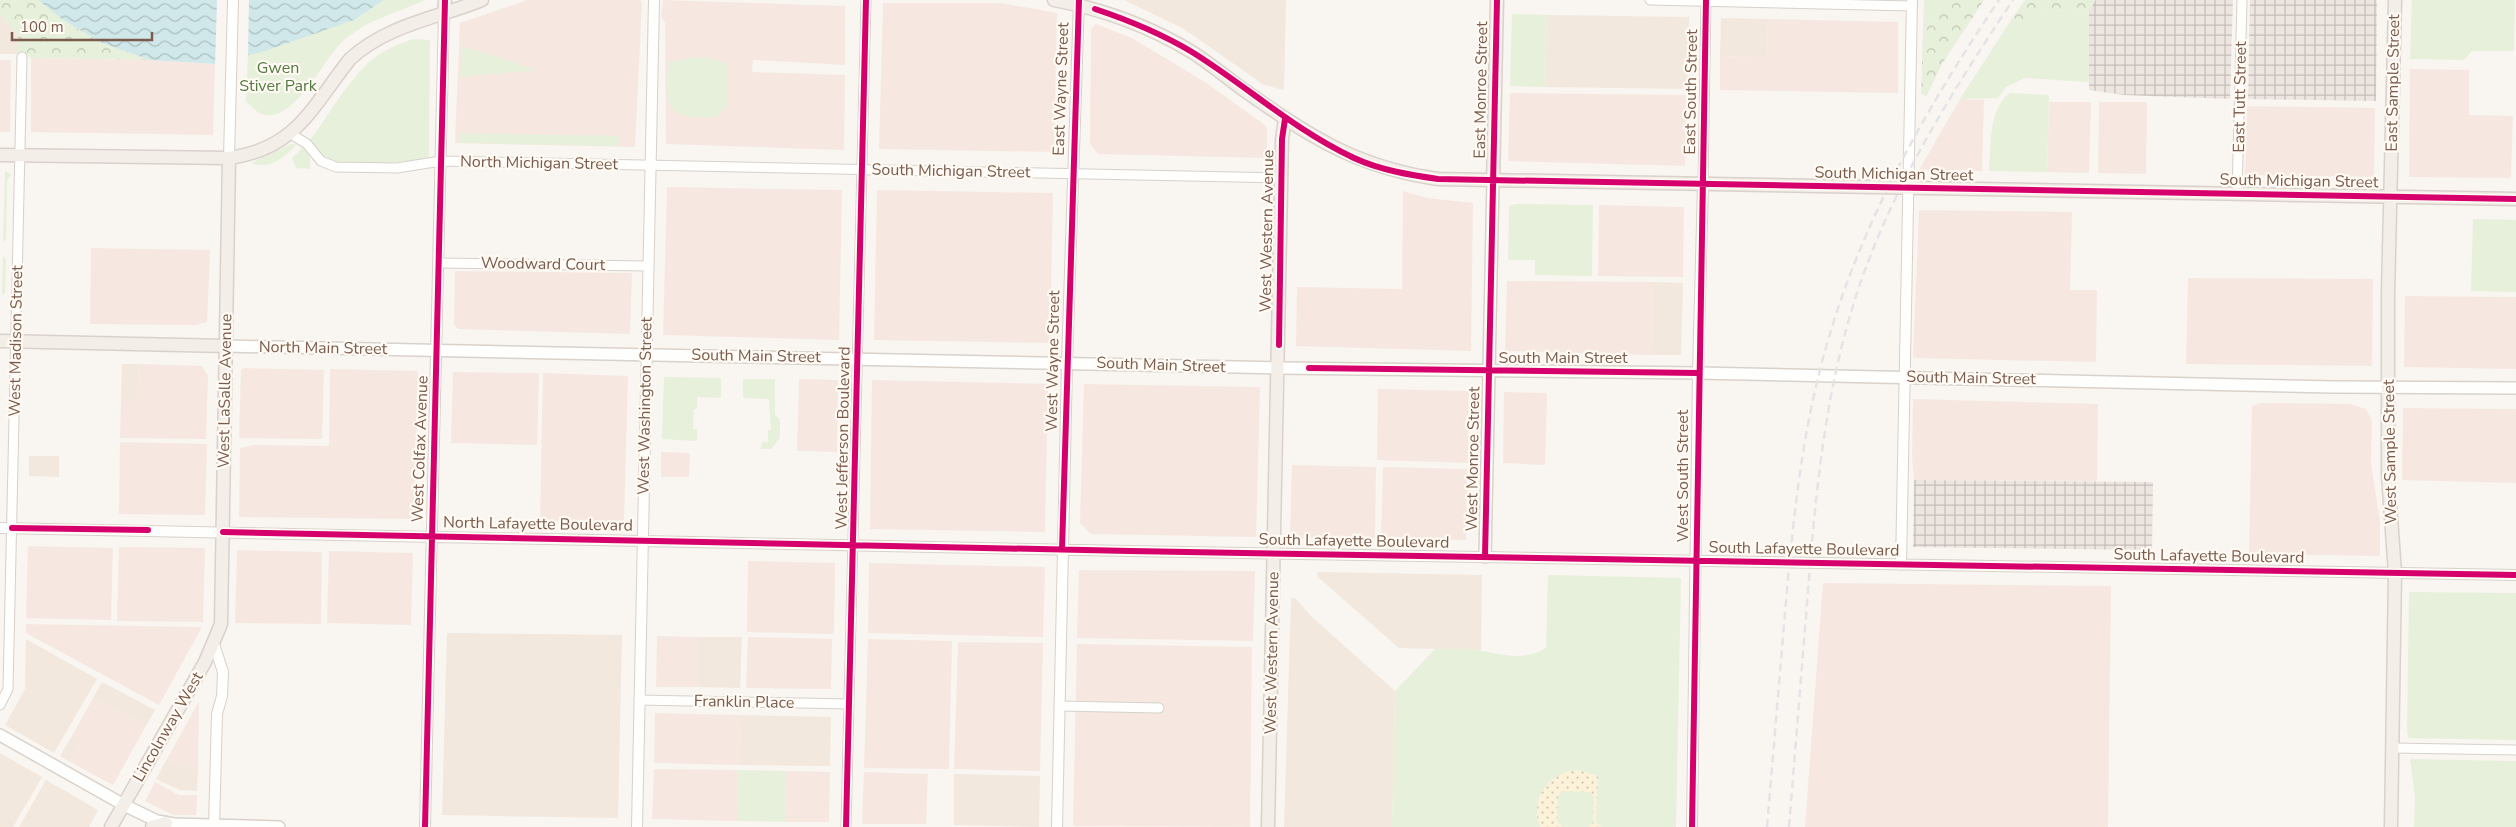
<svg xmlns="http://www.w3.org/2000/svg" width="2516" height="827" viewBox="0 0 2516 827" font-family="'Nunito Sans',sans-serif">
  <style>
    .residential { fill: #f2e8de }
    .commercial { fill: #f6e8e1 }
    .industrial { fill: url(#industrial-grid) }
    .green { fill: #e7f0db }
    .forest { fill: url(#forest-crowns) }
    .sand { fill: url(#sand-dots) }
    .water { fill: url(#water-waves) }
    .pier { fill: #f9f5f0 }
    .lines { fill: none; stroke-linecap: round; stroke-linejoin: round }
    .minor-casing { stroke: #d7d1cb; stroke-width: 11 }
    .tertiary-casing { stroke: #d7d1cb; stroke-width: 12 }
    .secondary-casing { stroke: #d9d2cb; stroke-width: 14 }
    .primary-casing { stroke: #dad1cc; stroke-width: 15 }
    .minor { stroke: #fefefd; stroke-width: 9 }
    .tertiary { stroke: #fefefd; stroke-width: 10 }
    .secondary { stroke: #fefefd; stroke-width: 11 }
    .primary { stroke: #f3eee8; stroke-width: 12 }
    .rail { stroke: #e6e3e7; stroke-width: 2.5; stroke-dasharray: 8 5; stroke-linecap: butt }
    .cycleway-casing { stroke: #fffaf3; stroke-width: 9 }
    .cycleway { stroke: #d6006c; stroke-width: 6 }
    .labels { text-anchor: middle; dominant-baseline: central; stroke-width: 4.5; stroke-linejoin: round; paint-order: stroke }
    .park-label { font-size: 16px; fill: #537a41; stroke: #fffaf3 }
    .street-label { font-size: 16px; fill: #7a5c4d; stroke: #fffaf3 }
  </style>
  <defs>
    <pattern id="industrial-grid" width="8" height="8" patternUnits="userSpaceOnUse" patternTransform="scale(1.25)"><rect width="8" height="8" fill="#ede5e0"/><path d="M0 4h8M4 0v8" fill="none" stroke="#c5bdb8"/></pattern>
    <pattern id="forest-crowns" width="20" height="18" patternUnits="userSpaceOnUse" patternTransform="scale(1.25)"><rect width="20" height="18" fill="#e7f0db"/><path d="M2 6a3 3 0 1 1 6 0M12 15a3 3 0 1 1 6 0" fill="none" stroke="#c0c6b4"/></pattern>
    <pattern id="sand-dots" width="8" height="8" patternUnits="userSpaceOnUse" patternTransform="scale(1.25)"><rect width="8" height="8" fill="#fbf2d9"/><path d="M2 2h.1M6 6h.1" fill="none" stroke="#d0c7b2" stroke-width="1.8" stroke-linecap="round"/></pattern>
    <pattern id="water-waves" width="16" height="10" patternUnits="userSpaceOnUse" patternTransform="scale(1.25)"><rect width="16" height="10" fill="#d0e8ea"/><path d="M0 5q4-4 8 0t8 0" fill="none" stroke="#aebfc0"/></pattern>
  </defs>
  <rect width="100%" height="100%" fill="#f9f5f0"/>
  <path class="residential" d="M1124 0H1286L1284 90 1264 85 1184 29Z
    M0 13 18 36V54H0Z
    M1547 15 1689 17 1687 89 1545 87Z
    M1721 18 1768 19 1767 57 1720 56Z
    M1653 282 1683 283 1681 355H1652Z
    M122 364H139L137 402H121Z
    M29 456H59V477L29 476Z
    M1317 572 1482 575 1481 650 1399 648 1318 577Z
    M1291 598H1295L1312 617 1395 691 1392 827H1284Z
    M447 633 622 635 618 818 442 815Z
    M698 637H742L740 688 698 687Z
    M26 639 97 679 54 753 5 725 25 689Z
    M102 682 155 710 146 726 93 698Z
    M740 715 831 717 830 766 739 765Z
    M73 734 82 740 70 762 60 756Z
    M0 753 42 777 13 827H0Z
    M167 759 183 767 198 768 197 791 180 790 156 779Z
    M954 774 1040 776 1039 827 954 825Z
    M46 780 98 810 89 827H19Z"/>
  <path class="commercial" d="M528 0H640L642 2 635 147 455 143 460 23Z
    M663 0 845 6V65L753 60 752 72 845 75 844 150 666 144 665 23 661 16Z
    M883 3H1000L1057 13 1054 152 879 149Z
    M1768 19 1898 22V93L1720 90V56L1767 57Z
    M1096 24 1132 38 1205 82 1265 125 1267 129V158L1098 154 1090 144 1091 29Z
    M31 58 150 60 215 64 213 135 31 132Z
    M0 60H11L10 132H0Z
    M2410 69 2469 70V115L2513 116 2511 178 2409 177Z
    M1510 93 1687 95 1685 166 1508 161Z
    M1960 99 1984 100 1982 171 1919 170Z
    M2049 102H2091L2089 173 2047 172Z
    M2099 102H2147L2146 174 2098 173Z
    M2247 106 2375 108 2374 177 2245 175Z
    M667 187 842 190 839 340 663 335Z
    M877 190 1053 193 1050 343 874 340Z
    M1403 191 1427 198 1473 203 1471 351 1296 346 1297 287 1402 289Z
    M1599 205 1684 207 1683 277 1598 276Z
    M1919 210 2072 212 2070 290H2097L2096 362 1913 358Z
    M91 248 210 250 207 322 196 325 90 324Z
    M455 271 632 273 630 334 458 329 454 324Z
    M2188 278 2373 279 2372 366 2186 364Z
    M1507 281 1653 282 1652 355 1505 351Z
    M2405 296 2516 297V369L2404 367Z
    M139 364 202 366 208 376 206 439 120 438 121 402H137Z
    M244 368 324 370 322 439 239 438 241 370Z
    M330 369 418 371 415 519 239 517 240 448 255 445 329 446Z
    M453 372 539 373 537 445 451 443Z
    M543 373 628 376 624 522 540 521Z
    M799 379 838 380 837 452 797 451Z
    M872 380 1048 384 1045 532 870 529Z
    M1084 384 1260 387 1256 537 1091 534 1080 523Z
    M1378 389 1469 391 1468 463 1377 460Z
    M1504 392 1547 393 1545 465 1503 463Z
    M1913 399 2098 404 2097 481 1914 480 1912 459Z
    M2261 403 2350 404 2366 409 2372 421 2371 463 2380 522V556L2249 554 2252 406Z
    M2403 408 2516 409V483L2402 480Z
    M120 442 207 444 205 515 119 514Z
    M661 452 690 453 689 477H661Z
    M1292 465 1376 467 1375 538H1290Z
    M1383 467 1467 469 1466 540 1381 539Z
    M28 546 113 548 111 620 26 618Z
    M119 547 205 548 203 622 117 621Z
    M237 550 322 552 321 624 235 623Z
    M329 551 413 553 411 625 327 623Z
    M748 561 835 563 834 634 747 632Z
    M869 563 1045 567 1043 637 868 633Z
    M1079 570 1255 571 1253 641 1077 638Z
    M1823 583 2111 586 2108 827H1805Z
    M26 624 85 625 202 627 159 705 26 633Z
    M657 636 698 637V687H656Z
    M748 637 832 639 831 689 746 688Z
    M868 639 952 641 949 769 864 768Z
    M958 642 1043 643 1040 771 954 769Z
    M1077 644 1252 647 1250 827 1073 826Z
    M93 698 146 726 113 785 70 762 82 740 73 734Z
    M199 701 198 768 183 767 167 759Z
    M655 713 740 715 739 765 654 763Z
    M654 769 738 770 737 821 652 819Z
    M786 771 830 772 829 822H785Z
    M864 772 928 774 926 824H862Z
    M155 782 179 795H197L196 815H173L145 801Z"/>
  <path class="industrial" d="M2095 0H2233L2230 99 2124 95 2089 90V12Z
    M2250 0H2377L2376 101 2248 99Z
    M1914 480 2153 482 2152 550 1913 547Z"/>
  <path class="green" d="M384 0H425C396 14 369 18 343 41 323 59 295 125 261 114 256 112 251 105 246 102L248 55 354 20Z
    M1924 0H1948L1923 32Z
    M2412 0H2515L2514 51H2472L2464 60 2410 59Z
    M2035 9 2089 12V82L2025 78 2006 87 1998 98 1960 99 2013 17 2023 25Z
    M1512 14 1547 15 1545 87 1510 86Z
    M413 39 430 40 429 157C411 163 340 167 324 159 317 155 314 147 310 140 328 116 344 87 366 65 379 52 396 45 413 39Z
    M462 46 537 70 460 77Z
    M696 57 711 58 728 64V106L718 116C710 118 702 117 694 117 659 115 668 88 669 62Z
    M2010 93 2049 95 2047 172 1989 171C1991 148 1988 108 2010 93Z
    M460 133 619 136 618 146 460 143Z
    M291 144H297C284 157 272 170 251 163Z
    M303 147 310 154V169L296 168 292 158Z
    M5 171 11 174 7 181 6 239 3 242Z
    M1516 204 1593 205 1592 276 1535 275V260H1508L1509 206Z
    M2473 219 2516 220V292L2471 291Z
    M3 255 6 259 5 293 2 295Z
    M664 377 721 378V398L697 397V409H694L693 429H697V441L662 439Z
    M743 379H775V415L780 419V438L771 449H761L762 442H768V430H771L769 399 743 398Z
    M1548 575 1681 578 1676 827H1392L1395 691 1435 649C1450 649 1467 648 1482 651 1504 655 1526 661 1546 648Z
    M2409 592 2516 593V740L2409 738 2407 733Z
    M2410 759 2516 761V827H2414L2415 798Z
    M738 770 786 771 785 822 737 821Z"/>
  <path class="forest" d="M0 0H38L63 20 102 43 150 60 31 58 27 55 18 54V36L0 13Z
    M1948 0H1984L1942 64 1926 97 1921 93 1923 32Z
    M2025 0H2095L2089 12 2035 9 2024 25 2013 17Z"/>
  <path class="sand" d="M1578 770 1598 776 1596 822 1601 827H1588L1593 823 1594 797 1589 792 1563 791 1558 796 1557 821 1562 827H1540C1530 797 1548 773 1578 770Z"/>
  <path class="water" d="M38 0H384L354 20 265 51 215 64 150 60 102 43 63 20Z"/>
  <path class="pier" d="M217 0H249L248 58 215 67Z"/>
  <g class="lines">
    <defs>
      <path id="minor" d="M1650 0 1912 6
        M291 134 307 144 321 161 336 167 397 168 441 161 1282 178
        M1703 185 1706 0
        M2237 194 2242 0
        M438 263 648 266
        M639 700 849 704
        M0 705 8 689 22 57
        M1059 706 1159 708
        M2392 748 2516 750
        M846 827 866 0"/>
      <path id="tertiary" d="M229 158 233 0
        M0 528 1130 551 2516 575
        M1901 565 1912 0
        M214 644 223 672 222 696 217 714 214 827
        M425 827 444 13
        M637 827 654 0
        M1057 827 1067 363 1079 0
        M1692 827 1698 373 1703 185"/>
      <path id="secondary" d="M226 346 1279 368 1698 373 2334 387 2516 388
        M1485 557 1493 181
        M0 735 124 805 157 821 174 824 279 827"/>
      <path id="primary" d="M1054 0C1102 9 1149 26 1192 52 1209 63 1225 76 1241 88 1308 135 1354 167 1438 179L2516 199
        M444 13 445 0
        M0 155 229 158C296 149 312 107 350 59 387 25 437 18 482 0
        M1493 181 1497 0
        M0 341 226 346
        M111 827 205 662 221 624 229 158
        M152 827 166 823
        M1268 827 1282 139 1285 119
        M2391 827 2395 573 2388 475V293L2395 0"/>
    </defs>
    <use href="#minor" class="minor-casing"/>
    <use href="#tertiary" class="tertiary-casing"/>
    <use href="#secondary" class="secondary-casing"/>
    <use href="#primary" class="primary-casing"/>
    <use href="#minor" class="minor"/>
    <use href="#tertiary" class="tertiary"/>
    <use href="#secondary" class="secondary"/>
    <use href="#primary" class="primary"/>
    <path class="rail" d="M1767 827C1773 756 1779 684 1785 613 1792 534 1799 455 1818 378 1851 240 1920 117 1999 0
      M1789 827C1795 753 1801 678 1807 604 1815 499 1824 394 1857 293 1892 187 1951 93 2013 0"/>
    <defs>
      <path id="cycleway" d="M1095 9C1128 20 1162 34 1192 52 1247 86 1294 130 1354 158 1380 170 1410 175 1438 179L2516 199
        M1279 345 1282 139 1285 119
        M1309 368 1698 373
        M12 528 148 530
        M223 532 1130 551 2516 575
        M1062 549 1079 0
        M1485 557 1497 0
        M425 827 445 0
        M846 827 866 0
        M1692 827 1706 0"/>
    </defs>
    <use href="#cycleway" class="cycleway-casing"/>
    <use href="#cycleway" class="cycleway"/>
  </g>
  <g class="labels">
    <g class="park-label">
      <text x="278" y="68">Gwen<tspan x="278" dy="18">Stiver Park</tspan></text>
    </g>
    <g class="street-label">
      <text transform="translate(2393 83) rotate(-89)">East Sample Street</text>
      <text transform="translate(1061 89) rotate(-88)">East Wayne Street</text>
      <text transform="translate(1481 90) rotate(-89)">East Monroe Street</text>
      <text transform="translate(1691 92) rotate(-89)">East South Street</text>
      <text transform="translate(2240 97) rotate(-89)">East Tutt Street</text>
      <text transform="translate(539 163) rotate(1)">North Michigan Street</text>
      <text transform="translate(951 171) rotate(1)">South Michigan Street</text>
      <text transform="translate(1894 174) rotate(1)">South Michigan Street</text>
      <text transform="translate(2299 181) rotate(1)">South Michigan Street</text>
      <text transform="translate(1267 231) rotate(-89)">West Western Avenue</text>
      <text transform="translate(543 264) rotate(1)">Woodward Court</text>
      <text transform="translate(16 341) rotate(-89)">West Madison Street</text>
      <text transform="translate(323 348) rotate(1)">North Main Street</text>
      <text transform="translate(756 356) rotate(1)">South Main Street</text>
      <text x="1563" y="358">South Main Street</text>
      <text transform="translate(1053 361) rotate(-89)">West Wayne Street</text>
      <text transform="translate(1161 365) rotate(2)">South Main Street</text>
      <text transform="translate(1971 378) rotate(1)">South Main Street</text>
      <text transform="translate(225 391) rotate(-89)">West LaSalle Avenue</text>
      <text transform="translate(645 406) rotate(-89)">West Washington Street</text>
      <text transform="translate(843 438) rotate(-89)">West Jefferson Boulevard</text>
      <text transform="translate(420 449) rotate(-88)">West Colfax Avenue</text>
      <text transform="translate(2390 452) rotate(-91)">West Sample Street</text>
      <text transform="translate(1473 459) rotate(-89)">West Monroe Street</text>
      <text transform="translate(1683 476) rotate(-90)">West South Street</text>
      <text transform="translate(538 524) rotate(1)">North Lafayette Boulevard</text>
      <text transform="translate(1354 541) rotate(1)">South Lafayette Boulevard</text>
      <text transform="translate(1804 549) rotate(1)">South Lafayette Boulevard</text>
      <text transform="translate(2209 556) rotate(1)">South Lafayette Boulevard</text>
      <text transform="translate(1272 653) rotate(-89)">West Western Avenue</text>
      <text transform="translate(744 702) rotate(1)">Franklin Place</text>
      <text transform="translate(168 727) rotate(-60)">Lincolnway West</text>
    </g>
  </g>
  <path d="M12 32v8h140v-8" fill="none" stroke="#7a5c4d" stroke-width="2.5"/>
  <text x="20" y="32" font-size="15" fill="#7a5c4d" stroke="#fffaf3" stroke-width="4" paint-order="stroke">100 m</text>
</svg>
